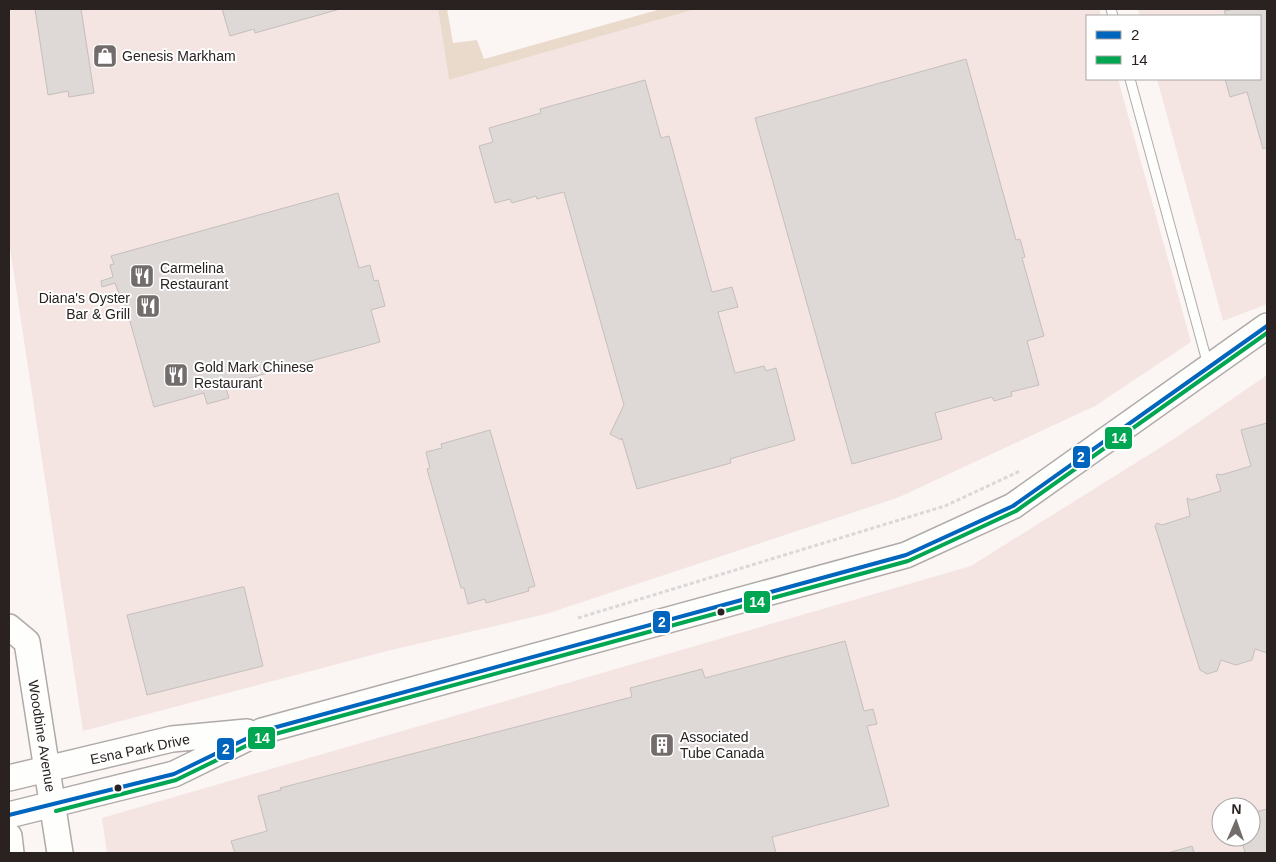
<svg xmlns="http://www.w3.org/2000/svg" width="1276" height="862" viewBox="0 0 1276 862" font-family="Arial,sans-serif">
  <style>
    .built { fill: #f4e5e3; fill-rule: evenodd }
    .green { fill: #e9dacc }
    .building { fill: #ded8d6; stroke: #c5bfbc }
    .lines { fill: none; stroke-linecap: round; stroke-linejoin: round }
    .service-casing { stroke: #b0aaa9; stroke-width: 11 }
    .secondary-casing { stroke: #b0aaa9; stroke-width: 28 }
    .path { stroke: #dad8d8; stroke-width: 3; stroke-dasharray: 4 2.5; stroke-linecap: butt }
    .service { stroke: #fefefd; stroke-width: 9 }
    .secondary { stroke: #fefefd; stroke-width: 25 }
    .bus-1-casing { stroke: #fff; stroke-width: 8 }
    .bus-2-casing { stroke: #fff; stroke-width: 8 }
    .bus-1 { stroke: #0065bd; stroke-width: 4 }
    .bus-2 { stroke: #00a651; stroke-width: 4 }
    .bus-dot { fill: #292221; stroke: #fff; stroke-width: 2 }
    .labels { text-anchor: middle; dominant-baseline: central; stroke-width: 4; stroke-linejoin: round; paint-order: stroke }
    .poi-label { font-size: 14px; fill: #292221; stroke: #fff; text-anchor: start }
    .street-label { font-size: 14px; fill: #292221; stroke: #fff }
    .line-badge { stroke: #fff; stroke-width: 2 }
    .badge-label { font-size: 14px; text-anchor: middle; font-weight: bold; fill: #fff }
  </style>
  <rect width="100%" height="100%" fill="#fbf5f4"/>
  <path class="built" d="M9 9H438L449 80 696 9H1099L1101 16H1087V79H1118L1191 342 1095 406 897 498 546 614 387 651 83 731 9 241Z
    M1138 9H1267V304L1223 321 1157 79H1260V16H1140Z
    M1267 375V853H107L102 818 971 566 1174 439ZM1221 807H1251V837H1221Z"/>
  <path class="green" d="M438 9H447L453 43 477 40 484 59 661 9H696L449 80Z"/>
  <path class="building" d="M35 9H81L94 93 69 97 68 91 48 95Z
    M222 9H340L255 33 254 29 230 36Z
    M1234 9H1267V147L1263 149 1247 92 1230 97 1225 79H1260V16H1226L1224 11Z
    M966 59 1016 240 1020 239 1025 257 1022 258 1044 336 1027 341 1039 385 1011 392 1012 396 994 401 992 397 935 413 942 439 852 464 755 118Z
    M645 80 661 138 669 136 712 292 732 287 738 307 718 312 735 373 764 366 766 371 776 368 795 440 730 459 731 463 637 489 622 438 621 440 610 434 624 405 564 192 537 199 536 196 512 203 510 199 495 203 479 146 493 142 489 128 541 113 540 109Z
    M338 193 359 268 370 265 374 281 378 280 385 306 371 310 380 342 235 382 236 385 226 388 229 398 207 404 204 393 154 407 122 293 119 294 115 283 102 287 101 281 113 277 110 265 114 264 111 256Z
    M1267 423V653L1255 649 1252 660 1236 665 1221 660 1217 671 1207 674 1200 670 1155 526 1157 523 1162 525 1190 516 1187 498 1191 500 1221 491 1216 475 1218 474 1221 475 1251 466 1241 430Z
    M490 430 535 586 528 588 529 591 486 603 485 599 468 604 464 588H461L427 469 430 468 426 452 442 448 441 444Z
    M242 587H244L263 666 147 695 127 615Z
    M845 641 864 711 873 709 877 724 867 726 889 806 772 837 776 853H235L231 841 267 831 258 796 281 790 280 788 632 697 630 688 702 669 705 678Z
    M1267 809V853H1245L1241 837H1251V813Z
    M1192 846 1194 853H1168Z"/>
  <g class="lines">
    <defs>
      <path id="service" d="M1111 9 1113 16
        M1130 79 1208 365"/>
      <path id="secondary" d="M9 627 27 642 60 853
        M9 778 172 739 247 732
        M9 815 174 774 262 731 906 555 1013 506 1267 326
        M9 836 11 853"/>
    </defs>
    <use href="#service" class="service-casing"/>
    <use href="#secondary" class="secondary-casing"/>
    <path class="path" d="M578 618 945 506 1020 471"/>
    <use href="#service" class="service"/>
    <use href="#secondary" class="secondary"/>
    <defs>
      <path id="bus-1" d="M9 815 174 774 262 731 906 555 1013 506 1267 326"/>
      <path id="bus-2" d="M56 811 176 780 264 737 908 561 1016 511 1267 333"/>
    </defs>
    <use href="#bus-1" class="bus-1-casing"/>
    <use href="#bus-2" class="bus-2-casing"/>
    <use href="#bus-1" class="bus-1"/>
    <use href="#bus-2" class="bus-2"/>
  </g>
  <defs>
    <symbol id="shop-square" viewBox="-11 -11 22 22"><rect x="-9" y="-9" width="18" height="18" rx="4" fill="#726c6b" stroke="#fff"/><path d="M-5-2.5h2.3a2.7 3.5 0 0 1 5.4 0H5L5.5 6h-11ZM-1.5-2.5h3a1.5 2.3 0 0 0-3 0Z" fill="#fff"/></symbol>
    <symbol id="restaurant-square" viewBox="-11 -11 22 22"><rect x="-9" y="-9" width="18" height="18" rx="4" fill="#726c6b" stroke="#fff"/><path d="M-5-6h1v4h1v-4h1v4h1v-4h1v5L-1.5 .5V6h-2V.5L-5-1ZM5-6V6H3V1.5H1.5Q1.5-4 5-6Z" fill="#fff"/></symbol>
    <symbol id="building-square" viewBox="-11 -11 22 22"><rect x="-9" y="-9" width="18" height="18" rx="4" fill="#726c6b" stroke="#fff"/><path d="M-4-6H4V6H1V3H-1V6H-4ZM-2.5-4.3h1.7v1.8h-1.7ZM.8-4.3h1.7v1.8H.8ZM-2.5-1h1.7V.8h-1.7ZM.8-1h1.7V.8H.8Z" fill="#fff"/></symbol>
  </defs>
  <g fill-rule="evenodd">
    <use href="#shop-square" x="91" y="42" width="28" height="28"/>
    <use href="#restaurant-square" x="128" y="262" width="28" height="28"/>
    <use href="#restaurant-square" x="134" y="292" width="28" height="28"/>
    <use href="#restaurant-square" x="162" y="361" width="28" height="28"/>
    <use href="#building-square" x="648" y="731" width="28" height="28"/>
  </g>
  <g class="bus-dot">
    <circle cx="721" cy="612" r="4.5"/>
    <circle cx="118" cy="788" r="4.5"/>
  </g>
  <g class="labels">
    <g class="poi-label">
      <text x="122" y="56">Genesis Markham</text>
      <text x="160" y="268">Carmelina<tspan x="160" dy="16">Restaurant</tspan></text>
      <text x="130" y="298" text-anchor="end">Diana's Oyster<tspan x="130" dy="16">Bar &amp; Grill</tspan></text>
      <text x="194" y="367">Gold Mark Chinese<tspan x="194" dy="16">Restaurant</tspan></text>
      <text x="680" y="737">Associated<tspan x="680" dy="16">Tube Canada</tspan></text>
    </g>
    <g class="street-label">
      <text transform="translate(42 736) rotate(81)">Woodbine Avenue</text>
      <text transform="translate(140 749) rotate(-12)">Esna Park Drive</text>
    </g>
  </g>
  <g class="line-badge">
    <rect x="1104" y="426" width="29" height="24" rx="5" fill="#00a651"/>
    <rect x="1072" y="445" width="19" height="24" rx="5" fill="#0065bd"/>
    <rect x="743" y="590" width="28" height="24" rx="5" fill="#00a651"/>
    <rect x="652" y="610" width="19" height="24" rx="5" fill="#0065bd"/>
    <rect x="247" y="726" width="29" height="24" rx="5" fill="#00a651"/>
    <rect x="216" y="737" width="19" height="24" rx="5" fill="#0065bd"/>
  </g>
  <g class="badge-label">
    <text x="1119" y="443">14</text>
    <text x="1081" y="462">2</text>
    <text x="757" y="607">14</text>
    <text x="662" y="627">2</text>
    <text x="262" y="743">14</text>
    <text x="226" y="754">2</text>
  </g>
  <rect width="1276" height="862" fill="none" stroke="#292221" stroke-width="20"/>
  <rect x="1086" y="15" width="175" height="65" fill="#ffffff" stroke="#a9a7a6"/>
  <rect x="1096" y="31" width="25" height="8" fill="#0065bd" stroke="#a9a7a6"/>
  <text x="1131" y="40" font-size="15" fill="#292221">2</text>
  <rect x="1096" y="56" width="25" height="8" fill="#00a651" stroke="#a9a7a6"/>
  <text x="1131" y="65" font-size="15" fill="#292221">14</text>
  <g transform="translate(1236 822) rotate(2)"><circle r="24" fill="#ffffff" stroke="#a9a7a6"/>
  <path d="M0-4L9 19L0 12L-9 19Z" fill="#726c6b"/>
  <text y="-8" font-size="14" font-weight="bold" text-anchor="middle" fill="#292221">N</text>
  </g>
</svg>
